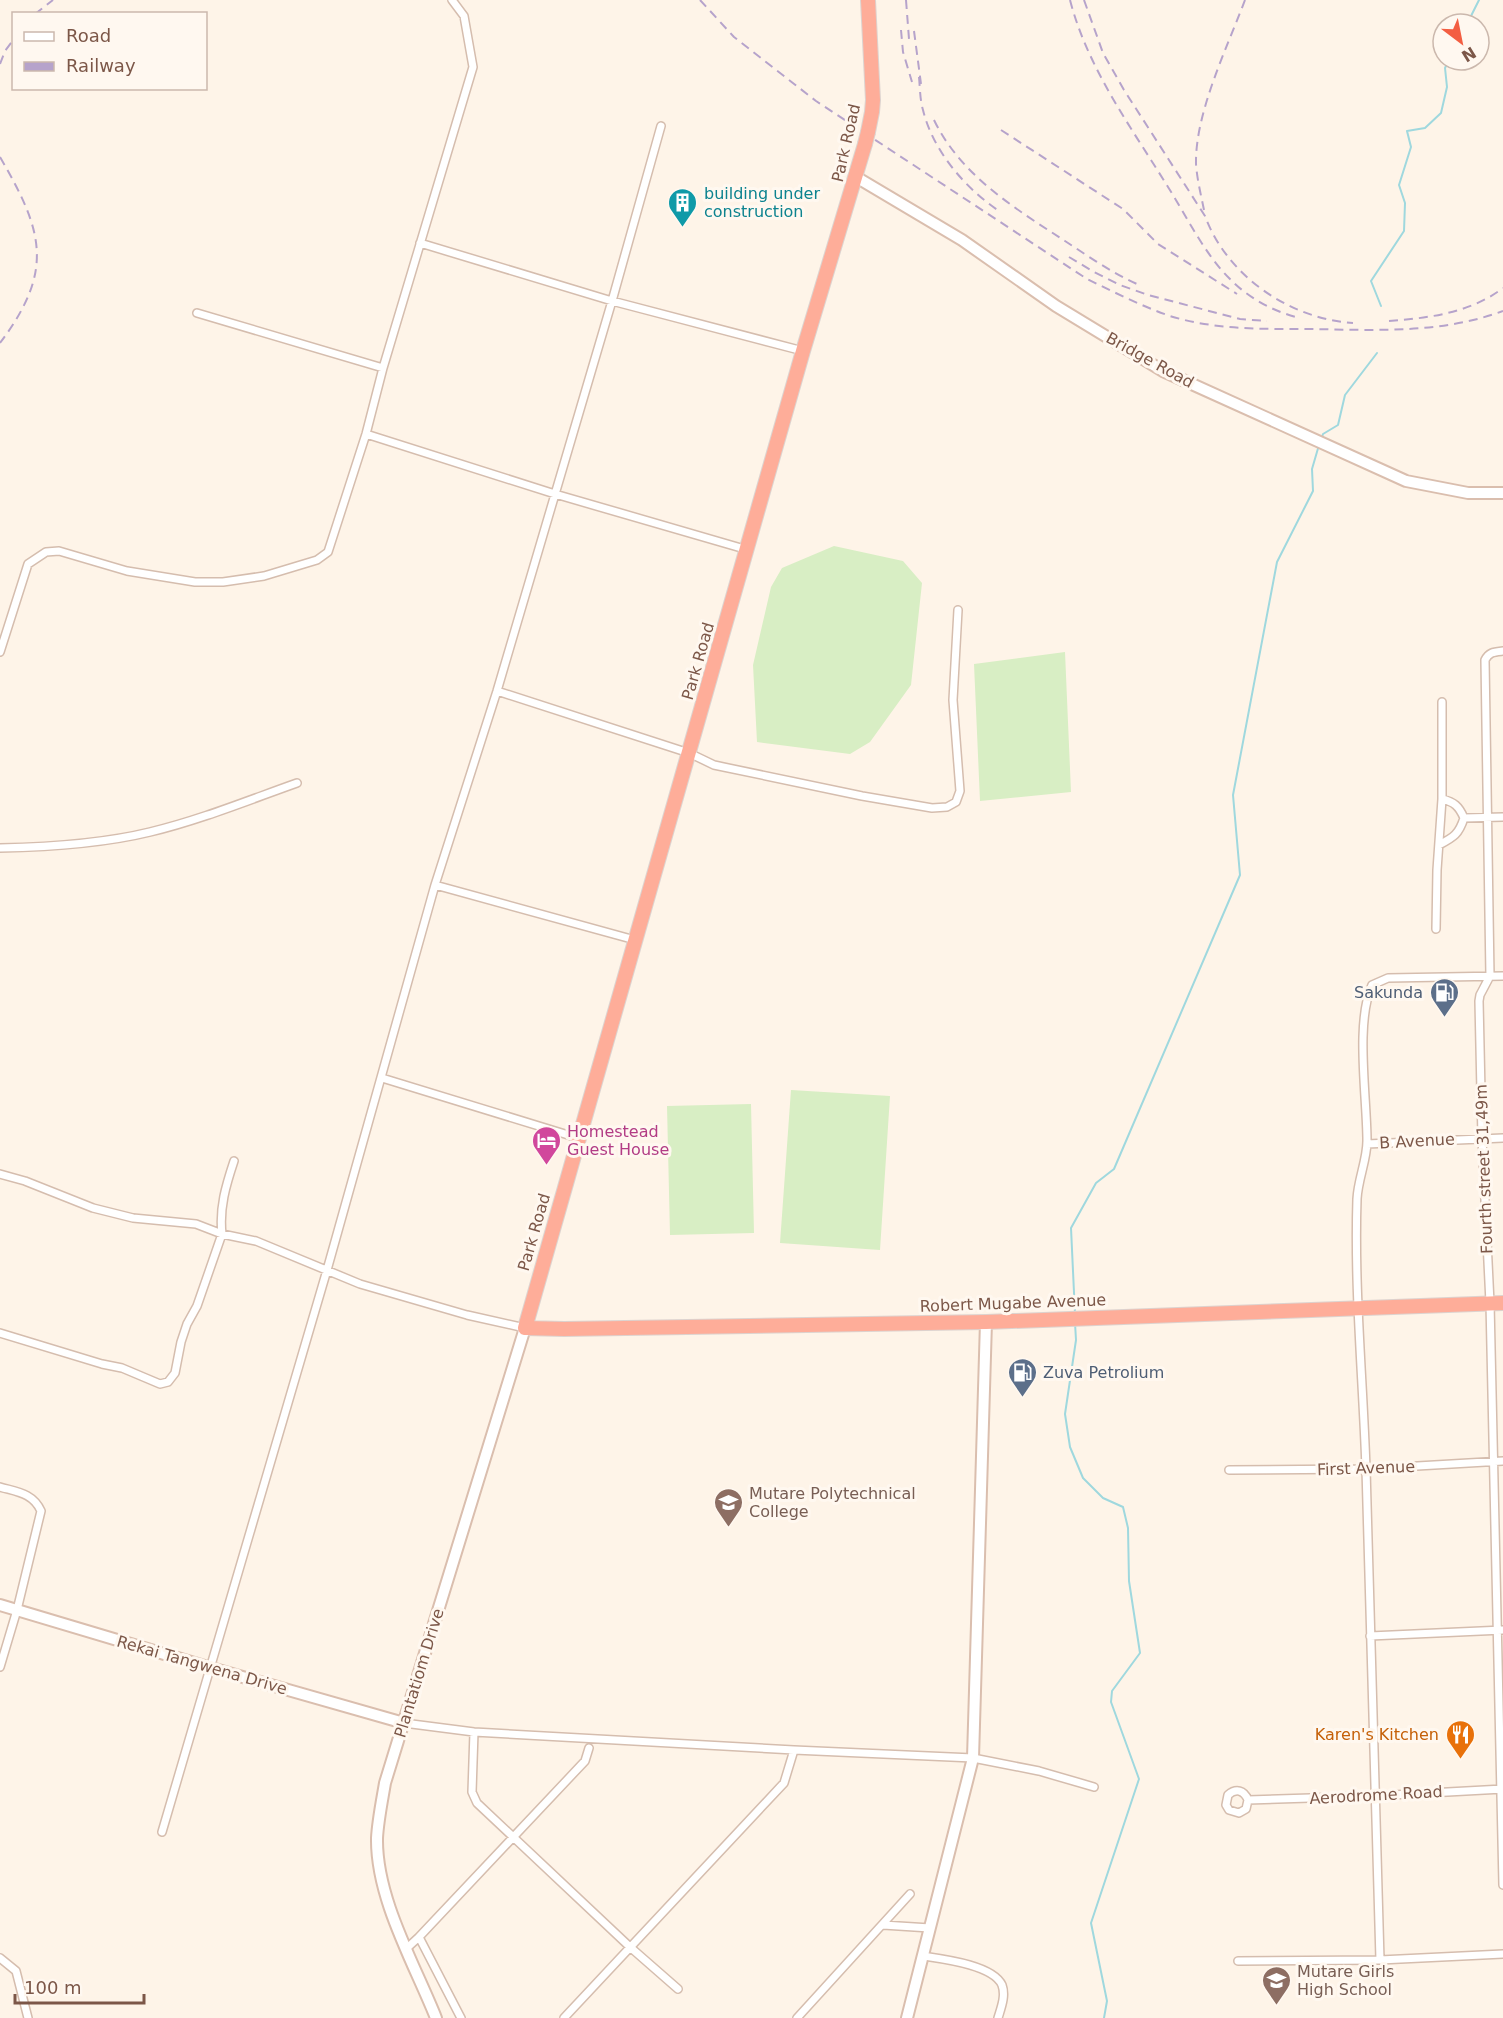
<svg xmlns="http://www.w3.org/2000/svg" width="1503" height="2018" viewBox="0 0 1503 2018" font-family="'DejaVu Sans',sans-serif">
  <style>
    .grass { fill: #d8eec4 }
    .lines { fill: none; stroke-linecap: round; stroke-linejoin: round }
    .stream { stroke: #9fd8de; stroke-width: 2 }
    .street-casing { stroke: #d5bdae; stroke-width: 10 }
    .secondary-casing { stroke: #dabeae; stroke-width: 14 }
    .highway-casing { stroke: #ddd3cf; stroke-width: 16 }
    .street { stroke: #fff; stroke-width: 7 }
    .secondary { stroke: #fff; stroke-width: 10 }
    .highway { stroke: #fead99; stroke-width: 14 }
    .rail { stroke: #b6a3cb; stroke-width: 2; stroke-dasharray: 9 6; stroke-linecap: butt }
    .highway-bridge-casing { stroke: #ddd3cf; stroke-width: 16; stroke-linecap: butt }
    .highway-bridge { stroke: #fead99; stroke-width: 14 }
    .labels { text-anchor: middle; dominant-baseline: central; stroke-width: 6; stroke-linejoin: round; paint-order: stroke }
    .street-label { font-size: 16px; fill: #7c5748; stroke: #fff8f0 }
    .culture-label { font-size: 16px; fill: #0d838f; stroke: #fff8f0; text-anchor: start }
    .service-label { font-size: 16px; fill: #4e5e75; stroke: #fff8f0; text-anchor: end }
    .hotel-label { font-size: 16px; fill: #b23c85; stroke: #fff8f0; text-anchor: start }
    .education-label { font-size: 16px; fill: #785e54; stroke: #fff8f0; text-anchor: start }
    .food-label { font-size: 16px; fill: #c56008; stroke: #fff8f0; text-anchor: end }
  </style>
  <rect width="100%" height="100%" fill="#fef4e8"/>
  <path class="grass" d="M834 546 903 561 922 583 911 685 870 742 850 754 757 742 753 665 771 587 782 568Z
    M1065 652 1071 792 980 801 974 664Z
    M791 1090 890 1096 880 1250 780 1243Z
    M751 1104 754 1233 670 1235 667 1106Z"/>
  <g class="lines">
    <path class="stream" d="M1467 24 1479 0
      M1381 306 1371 281 1404 231 1405 203 1399 185 1411 147 1407 131 1425 128 1441 113 1447 87 1445 68 1449 60
      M1321 440 1323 434 1338 425 1345 395 1377 353
      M1075 1314 1071 1228 1096 1183 1114 1169 1240 875 1233 795 1277 562 1313 491 1312 469 1319 445
      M1075 1323 1076 1340 1065 1414 1070 1447 1083 1478 1103 1498 1123 1507 1128 1528 1129 1581 1140 1653 1112 1691 1111 1702 1139 1779 1091 1923 1107 2001 1104 2018"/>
    <defs>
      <path id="street" d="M420 243 612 301 803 351
        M197 313 383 368
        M366 434 555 494 748 550
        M1503 651C1494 652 1489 652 1485 660L1490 976 1480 995 1479 1001 1482 1138 1490 1303 1503 1885
        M0 652 28 564 46 552 59 551 127 571 195 582H223L264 576 317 560 328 552 366 434 383 368 473 67 464 16 452 0
        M497 691 689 753 714 765 862 796 932 808 947 807 956 802 960 791 953 700 958 610
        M1464 818 1503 817
        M1439 845C1454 837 1459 834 1464 818 1459 806 1454 802 1442 799
        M0 848C50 847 101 844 150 832 200 820 249 800 297 783
        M435 885 635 940
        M1436 929 1437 870 1442 799V702
        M382 1078 578 1138
        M1367 1144 1503 1138
        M0 1174 25 1181 93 1208 133 1218 196 1224 222 1234 256 1241 360 1284 467 1315 525 1328
        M0 1333 102 1364 122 1368 160 1384 168 1382 175 1373 181 1342 187 1324 197 1306 222 1234C219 1208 226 1185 234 1161
        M1229 1470 1366 1469 1503 1461
        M0 1487C17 1492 33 1493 41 1511L17 1610 0 1667
        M1370 1636 1503 1630
        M404 1723 474 1732 794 1750 973 1758 1039 1771 1094 1787
        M474 1732 472 1792 477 1803 630 1947 678 1989
        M1248 1800 1246 1809 1239 1813 1229 1810 1226 1805 1228 1795C1236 1788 1244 1790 1248 1800L1374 1796 1503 1789
        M162 1832 327 1270 435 885 497 691 612 301 661 126
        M883 1925 930 1928
        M419 1937 585 1761 589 1748
        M407 1948 419 1937 461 2018
        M923 1956C943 1959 993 1965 1002 1985 1006 1996 1001 2008 998 2018
        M0 1958 16 1971 28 2018
        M1380 1960C1374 1796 1372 1632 1366 1469 1363 1379 1354 1289 1357 1199 1358 1179 1367 1160 1367 1141 1367 1097 1355 1023 1372 985L1388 978 1503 976
        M1238 1961 1380 1960 1503 1954
        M564 2018 784 1783 794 1750
        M797 2018 910 1894"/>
      <path id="secondary" d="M856 177 962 240 1056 306 1163 371 1406 481 1468 493H1503
        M0 1605 211 1668 404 1723
        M436 2018C414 1963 376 1898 377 1838 378 1820 382 1801 385 1783L525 1328
        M907 2018 973 1758 986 1322"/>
      <path id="highway" d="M868 132 872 112 873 100 868 0
        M865 144 803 351 525 1328 564 1329 986 1322 1503 1303"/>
    </defs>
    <use href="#street" class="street-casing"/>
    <use href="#secondary" class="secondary-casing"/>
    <use href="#highway" class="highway-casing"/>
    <use href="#street" class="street"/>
    <use href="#secondary" class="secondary"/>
    <use href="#highway" class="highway"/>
    <path class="rail" d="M700 0 734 37 816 101 1087 279C1114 292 1141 306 1170 316 1215 330 1263 329 1310 329 1375 330 1441 334 1503 311
      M906 0 909 39
      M1070 0C1088 69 1131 127 1168 187 1187 217 1204 253 1229 278 1248 298 1274 312 1300 318
      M1084 0 1103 53 1124 90 1205 216C1227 276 1290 319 1353 323
      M35 14 53 0
      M901 30 903 52 912 82
      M914 31 921 84
      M0 64 5 51 14 39
      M919 77C920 88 920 100 923 110 933 151 965 188 999 211
      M934 120C961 176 1016 209 1065 241 1088 256 1112 273 1137 284
      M1001 130 1123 209 1158 244 1237 294
      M0 157C43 231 55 270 0 343
      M1204 210C1201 195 1197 179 1196 164 1195 113 1227 48 1245 0
      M1069 257 1094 272 1120 285 1148 295 1240 319 1267 321
      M1389 321C1429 318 1470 313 1503 288"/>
    <defs>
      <path id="highway-bridge" d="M865 144 868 132"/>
    </defs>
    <use href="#highway-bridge" class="highway-bridge-casing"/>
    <use href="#highway-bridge" class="highway-bridge"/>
  </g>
  <defs>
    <symbol id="building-pin" viewBox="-11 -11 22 30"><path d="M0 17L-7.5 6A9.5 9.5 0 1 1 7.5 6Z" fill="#0f9aa8" stroke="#fff8f0"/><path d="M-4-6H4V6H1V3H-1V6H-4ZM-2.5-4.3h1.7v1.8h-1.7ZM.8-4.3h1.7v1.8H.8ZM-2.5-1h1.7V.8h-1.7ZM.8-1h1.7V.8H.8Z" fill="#fff"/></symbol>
    <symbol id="fuel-pin" viewBox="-11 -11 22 30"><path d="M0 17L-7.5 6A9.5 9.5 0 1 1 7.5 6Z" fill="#5c6f8a" stroke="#fff8f0"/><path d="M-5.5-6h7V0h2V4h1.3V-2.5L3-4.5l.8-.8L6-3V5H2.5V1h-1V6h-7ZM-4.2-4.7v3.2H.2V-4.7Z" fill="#fff"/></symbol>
    <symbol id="hotel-pin" viewBox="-11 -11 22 30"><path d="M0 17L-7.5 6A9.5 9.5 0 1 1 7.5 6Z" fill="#d1479c" stroke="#fff8f0"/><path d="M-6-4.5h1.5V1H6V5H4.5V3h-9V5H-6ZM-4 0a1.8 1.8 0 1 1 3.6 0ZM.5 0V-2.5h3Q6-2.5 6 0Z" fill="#fff"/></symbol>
    <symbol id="university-pin" viewBox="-11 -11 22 30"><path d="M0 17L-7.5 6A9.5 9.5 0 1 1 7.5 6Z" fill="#8d6e63" stroke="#fff8f0"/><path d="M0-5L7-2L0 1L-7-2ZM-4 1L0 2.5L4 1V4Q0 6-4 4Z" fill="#fff"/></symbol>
    <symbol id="restaurant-pin" viewBox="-11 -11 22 30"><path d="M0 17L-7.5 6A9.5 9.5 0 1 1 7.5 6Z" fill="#e8710a" stroke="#fff8f0"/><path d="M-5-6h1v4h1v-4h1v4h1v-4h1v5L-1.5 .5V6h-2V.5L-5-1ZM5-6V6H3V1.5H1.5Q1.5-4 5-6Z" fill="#fff"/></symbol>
    <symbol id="school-pin" viewBox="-11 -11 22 30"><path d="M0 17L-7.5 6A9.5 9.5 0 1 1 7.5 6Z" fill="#8d6e63" stroke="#fff8f0"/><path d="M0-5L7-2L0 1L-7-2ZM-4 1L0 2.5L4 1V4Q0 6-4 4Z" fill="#fff"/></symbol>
  </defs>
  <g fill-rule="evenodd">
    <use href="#building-pin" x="666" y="186" width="33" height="45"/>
    <use href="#fuel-pin" x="1428" y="976" width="33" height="45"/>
    <use href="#hotel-pin" x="530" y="1124" width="33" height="45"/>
    <use href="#fuel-pin" x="1006" y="1356" width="33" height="45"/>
    <use href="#university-pin" x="712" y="1486" width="33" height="45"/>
    <use href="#restaurant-pin" x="1444" y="1718" width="33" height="45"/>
    <use href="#school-pin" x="1260" y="1964" width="33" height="45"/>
  </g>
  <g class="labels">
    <g class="street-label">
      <text transform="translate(846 143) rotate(-77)">Park Road</text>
      <text transform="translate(1150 360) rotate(29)">Bridge Road</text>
      <text transform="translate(698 661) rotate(-74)">Park Road</text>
      <text transform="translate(1417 1141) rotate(-3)">B Avenue</text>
      <text transform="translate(1484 1169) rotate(-92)">Fourth street 31,49m</text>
      <text transform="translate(534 1232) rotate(-74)">Park Road</text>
      <text transform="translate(1013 1303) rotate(-2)">Robert Mugabe Avenue</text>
      <text transform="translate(1366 1468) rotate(-2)">First Avenue</text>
      <text transform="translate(202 1665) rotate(16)">Rekai Tangwena Drive</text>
      <text transform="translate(419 1673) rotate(-73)">Plantatiom Drive</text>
      <text transform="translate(1376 1795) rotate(-3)">Aerodrome Road</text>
    </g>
    <g class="culture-label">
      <text x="704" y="193">building under<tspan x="704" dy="18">construction</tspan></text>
    </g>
    <g class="service-label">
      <text x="1423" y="992">Sakunda</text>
      <text x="1043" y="1372" text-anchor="start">Zuva Petrolium</text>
    </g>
    <g class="hotel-label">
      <text x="567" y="1131">Homestead<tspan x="567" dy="18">Guest House</tspan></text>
    </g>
    <g class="education-label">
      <text x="749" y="1493">Mutare Polytechnical<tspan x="749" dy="18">College</tspan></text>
      <text x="1297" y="1971">Mutare Girls<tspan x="1297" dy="18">High School</tspan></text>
    </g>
    <g class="food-label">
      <text x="1439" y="1734">Karen's Kitchen</text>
    </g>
  </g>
  <rect x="12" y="12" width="195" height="78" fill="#fff8f0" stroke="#cbb8ad" stroke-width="1.5"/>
  <rect x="24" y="32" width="30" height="9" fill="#ffffff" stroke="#cbb8ad" stroke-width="1.5"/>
  <text x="66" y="42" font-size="18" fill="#7c5748">Road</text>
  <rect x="24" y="62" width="30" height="9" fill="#b6a3cb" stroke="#cbb8ad" stroke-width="1.5"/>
  <text x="66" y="72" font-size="18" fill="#7c5748">Railway</text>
  <g transform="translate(1461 42) rotate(148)"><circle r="28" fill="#fff8f0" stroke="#cbb8ad" stroke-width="1.5"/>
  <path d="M0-4.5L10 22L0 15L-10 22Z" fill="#f35e42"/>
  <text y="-9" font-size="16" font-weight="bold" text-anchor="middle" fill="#7c5748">N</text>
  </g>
  <path d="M15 1994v9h129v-9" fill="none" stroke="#7c5748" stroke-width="3"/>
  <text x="24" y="1994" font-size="18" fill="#7c5748" stroke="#fff8f0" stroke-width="4.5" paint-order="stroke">100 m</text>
</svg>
